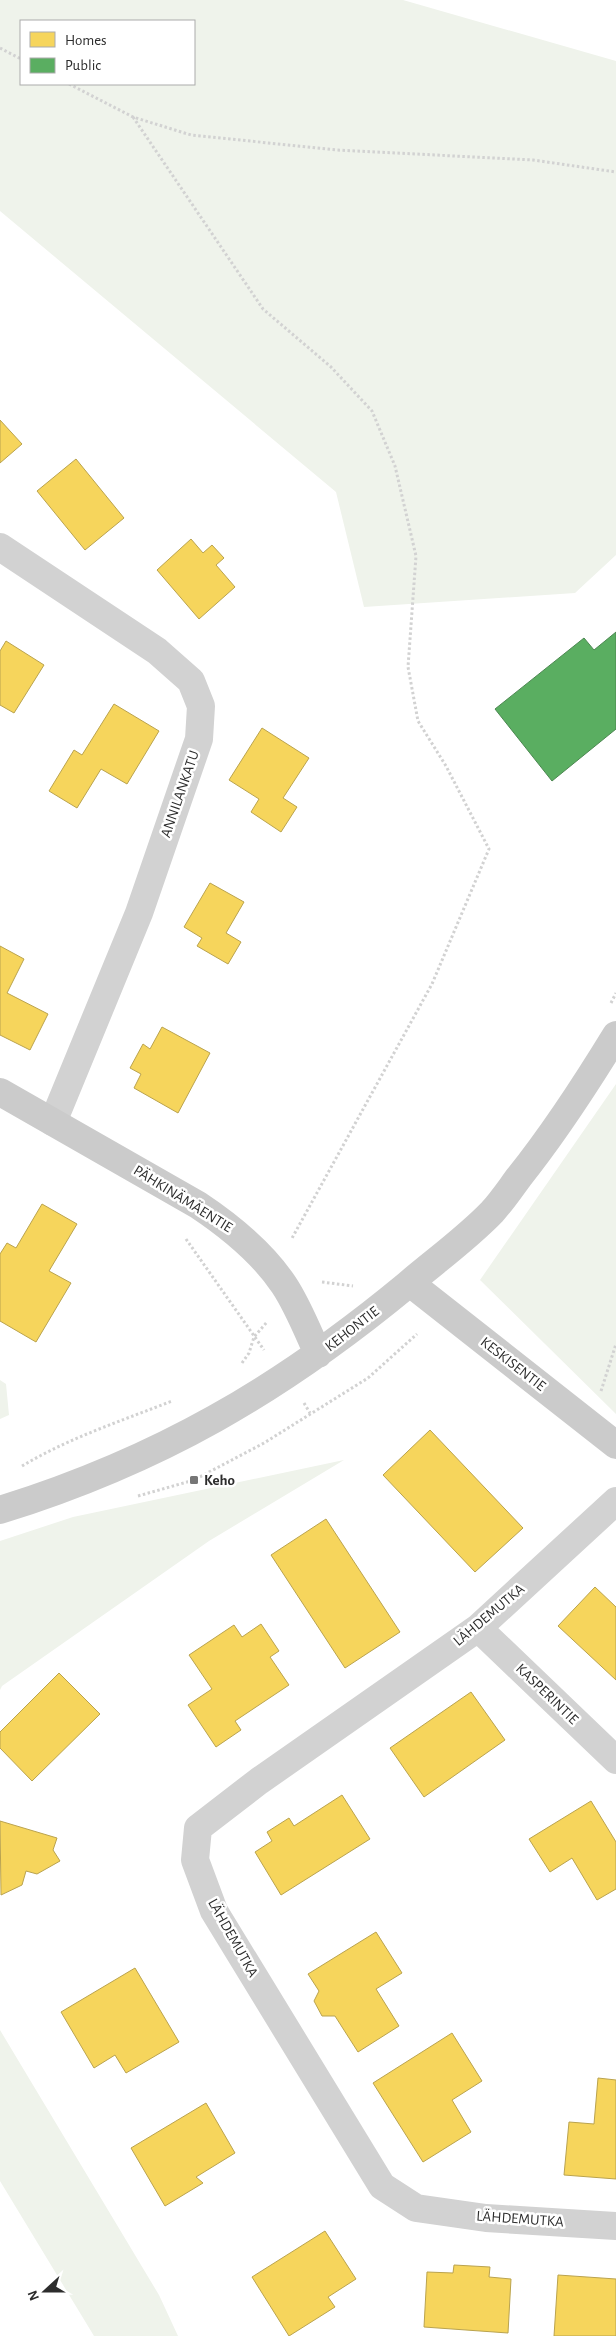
<svg xmlns="http://www.w3.org/2000/svg" width="616" height="2336" viewBox="0 0 616 2336" font-family="'Alegreya Sans',sans-serif">
  <style>
    .green { fill: #eff3eb; fill-rule: evenodd }
    .homes { fill: #f6d55c; stroke: #baa34e }
    .public { fill: #5aae61; stroke: #4c8751 }
    .lines { fill: none; stroke-linecap: round; stroke-linejoin: round }
    .path { stroke: #d2d2d2; stroke-width: 3; stroke-dasharray: 2.5 2.5; stroke-linecap: butt }
    .street { stroke: #d2d2d2; stroke-width: 28 }
    .secondary { stroke: #cbcbcb; stroke-width: 28 }
    .poi-dot { fill: #767676; stroke: #fff; stroke-width: 2 }
    .labels { text-anchor: middle; dominant-baseline: central; stroke-width: 5; stroke-linejoin: round; paint-order: stroke }
    .street-label { font-size: 15px; fill: #2d2d2d; stroke: #fff }
    .poi-label { font-size: 15px; font-weight: bold; fill: #2d2d2d; stroke: #fff; text-anchor: start }
  </style>
  <rect width="100%" height="100%" fill="#fff"/>
  <path class="green" d="M0 0H403L616 61V555L575 593 364 607 336 492 0 211ZM21 21H194V84H21Z
    M616 1084V1414L480 1280Z
    M0 1380 6 1384 9 1415 0 1419Z
    M344 1460 209 1541 2 1686 0 1690V1541L73 1517Z
    M0 2030 159 2295 178 2336H94L0 2181Z"/>
  <path class="homes" d="M0 420 22 444 0 463Z
    M76 459 124 518 85 550 37 491Z
    M191 539 203 553 212 545 224 558 216 565 235 587 199 619 157 570Z
    M6 641 44 665 14 713 0 705V651Z
    M114 704 159 731 127 784 101 769 77 808 49 791 74 750 82 755Z
    M262 728 309 758 283 798 297 807 281 832 251 812 259 799 229 780Z
    M210 883 244 902 226 933 241 942 228 964 197 946 202 938 184 927Z
    M0 946 24 959 7 993 48 1014 30 1050 0 1035Z
    M162 1027 210 1053 178 1113 134 1088 141 1074 130 1068 143 1044 150 1049Z
    M42 1204 77 1224 49 1271 71 1283 36 1342 0 1321V1254L7 1243 16 1248Z
    M430 1430 523 1528 475 1572 383 1475Z
    M326 1519 400 1632 345 1668 271 1555Z
    M595 1587 616 1607V1680L558 1626Z
    M261 1624 279 1651 270 1657 289 1685 235 1721 241 1730 216 1747 188 1705 212 1689 189 1655 234 1625 242 1637Z
    M59 1673 100 1714 32 1781 0 1748V1732Z
    M471 1692 505 1740 424 1797 390 1748Z
    M342 1795 370 1839 281 1895 255 1852 272 1841 267 1832 289 1818 294 1826Z
    M591 1801 616 1842V1889L597 1900 572 1858 550 1872 529 1839Z
    M0 1821 57 1838 53 1850 60 1861 37 1874 26 1871 22 1885 1 1895Z
    M376 1932 402 1973 376 1989 399 2026 358 2052 335 2016H322L314 2001 319 1991 308 1974Z
    M135 1968 179 2042 126 2073 115 2055 94 2068 61 2012Z
    M452 2033 482 2081 452 2100 471 2132 423 2162 373 2083Z
    M598 2078 616 2080V2179L564 2175 569 2122 594 2124Z
    M206 2103 235 2153 196 2177 203 2183 165 2206 131 2148Z
    M325 2231 356 2279 328 2297 335 2307 289 2336 252 2277Z
    M454 2265 490 2267 489 2277 511 2279 508 2333 424 2327 427 2272 453 2273Z
    M558 2275 616 2279V2336H554Z"/>
  <path class="public" d="M616 632V729L552 781 495 709 584 638 594 650Z"/>
  <g class="lines">
    <path class="path" d="M0 48 21 59
      M69 84 133 117 191 135 337 150 533 160 616 172
      M133 117 263 309 331 367 372 411 395 466 416 556 408 667 418 721 446 766 489 849 432 984 291 1240
      M611 1003 616 993
      M186 1239 264 1350
      M322 1282 353 1286
      M242 1363 249 1353 254 1337 267 1322
      M601 1391 616 1344
      M304 1403 310 1413
      M22 1466C69 1438 121 1421 172 1401
      M138 1496 194 1480 264 1443 368 1378 417 1334"/>
    <path class="street" d="M0 547 157 651 191 681 201 706 199 739 139 913 53 1122
      M616 1501 478 1628 259 1781 198 1828 195 1860 214 1911 382 2186 416 2208 486 2218 616 2226
      M478 1628 616 1760"/>
    <path class="secondary" d="M0 1092 198 1205C231 1227 262 1252 284 1285 298 1306 308 1332 318 1354
      M410 1283 616 1445
      M0 1510C158 1461 280 1390 407 1285 435 1261 466 1239 492 1212 502 1201 510 1189 519 1177 555 1132 586 1084 616 1035"/>
  </g>
  <rect class="poi-dot" x="189" y="1475" width="10" height="10" rx="2.5"/>
  <g class="labels">
    <g class="street-label">
      <text transform="translate(180 794) rotate(-71)">ANNILANKATU</text>
      <text transform="translate(183 1199) rotate(32)">PÄHKINÄMÄENTIE</text>
      <text transform="translate(352 1329) rotate(-38)">KEHONTIE</text>
      <text transform="translate(513 1364) rotate(38)">KESKISENTIE</text>
      <text transform="translate(489 1615) rotate(-40)">LÄHDEMUTKA</text>
      <text transform="translate(547 1694) rotate(44)">KASPERINTIE</text>
      <text transform="translate(233 1938) rotate(61)">LÄHDEMUTKA</text>
      <text transform="translate(520 2219) rotate(4)">LÄHDEMUTKA</text>
    </g>
    <g class="poi-label">
      <text x="204" y="1480">Keho</text>
    </g>
  </g>
  <rect x="20" y="20" width="175" height="65" fill="#ffffff" stroke="#ababab"/>
  <rect x="30" y="32" width="25" height="15" fill="#f6d55c" stroke="#ababab"/>
  <text x="65" y="45" font-size="15" fill="#2d2d2d">Homes</text>
  <rect x="30" y="58" width="25" height="15" fill="#5aae61" stroke="#ababab"/>
  <text x="65" y="70" font-size="15" fill="#2d2d2d">Public</text>
  <g transform="translate(45 2291) rotate(249)" stroke="#ffffff" stroke-width="4" paint-order="stroke">
  <path d="M0-4L9 19L0 12L-9 19Z" fill="#2d2d2d"/>
  <text y="-8" font-size="14" font-weight="bold" text-anchor="middle" fill="#2d2d2d">N</text>
  </g>
</svg>
